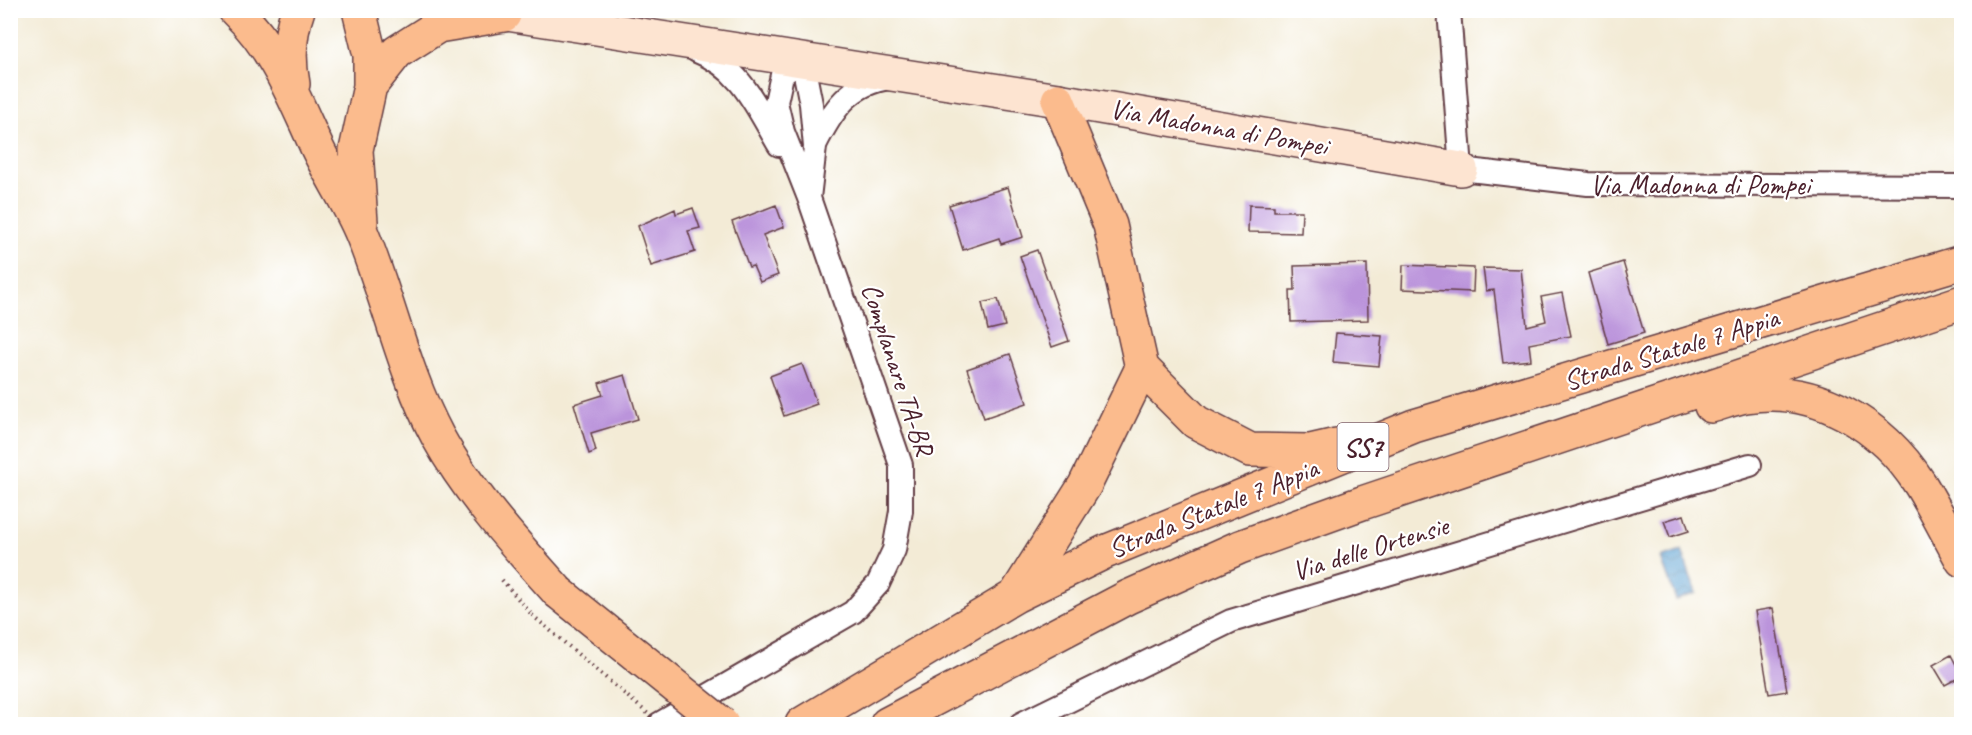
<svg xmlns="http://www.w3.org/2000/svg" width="1972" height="735" viewBox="0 0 1972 735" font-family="Caveat,sans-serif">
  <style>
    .water { fill: url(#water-waves); stroke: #52607e; stroke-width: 1.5 }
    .building { fill: #bb94db }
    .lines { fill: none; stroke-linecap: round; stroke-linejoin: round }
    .street-casing { stroke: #633e45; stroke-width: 26 }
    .secondary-casing { stroke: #633e45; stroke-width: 36 }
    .highway-casing { stroke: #633e45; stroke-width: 36 }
    .path { stroke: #633e45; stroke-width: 4; stroke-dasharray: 1.5 4.5; stroke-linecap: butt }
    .street { stroke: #fff; stroke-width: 22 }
    .secondary { stroke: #fde4d1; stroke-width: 33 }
    .highway { stroke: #fbbb8d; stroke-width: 33 }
    .highway-bridge-casing { stroke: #633e45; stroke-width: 36; stroke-linecap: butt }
    .path-bridge { stroke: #633e45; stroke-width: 4; stroke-dasharray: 1.5 4.5; stroke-linecap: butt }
    .highway-bridge { stroke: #fbbb8d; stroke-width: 33 }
    .labels { text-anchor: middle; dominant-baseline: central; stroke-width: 4.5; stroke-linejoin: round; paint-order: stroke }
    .shield { fill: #fff; stroke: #80626b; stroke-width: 1.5 }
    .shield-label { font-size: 27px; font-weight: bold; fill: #4a1f2b }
    .street-label { font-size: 28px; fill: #4a1f2b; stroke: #fff }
  </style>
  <defs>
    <pattern id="water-waves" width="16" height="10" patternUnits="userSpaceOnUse" patternTransform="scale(1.5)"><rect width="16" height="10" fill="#5ba1d1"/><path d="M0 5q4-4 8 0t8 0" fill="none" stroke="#4d83aa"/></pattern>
  </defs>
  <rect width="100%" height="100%" fill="#fff"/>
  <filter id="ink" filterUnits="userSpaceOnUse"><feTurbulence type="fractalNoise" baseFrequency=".0167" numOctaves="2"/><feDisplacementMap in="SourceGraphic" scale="12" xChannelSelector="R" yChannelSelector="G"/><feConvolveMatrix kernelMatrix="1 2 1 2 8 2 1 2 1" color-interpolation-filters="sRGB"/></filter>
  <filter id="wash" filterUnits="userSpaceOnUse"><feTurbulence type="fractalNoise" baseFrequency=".008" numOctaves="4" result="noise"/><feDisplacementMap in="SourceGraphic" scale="24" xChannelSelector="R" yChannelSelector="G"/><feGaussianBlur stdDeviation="1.35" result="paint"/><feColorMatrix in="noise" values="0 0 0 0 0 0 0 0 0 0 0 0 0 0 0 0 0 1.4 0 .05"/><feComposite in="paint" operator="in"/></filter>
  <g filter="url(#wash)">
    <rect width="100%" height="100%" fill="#f3ebd6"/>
    <path class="water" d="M1682 551 1696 593 1676 600 1661 558Z"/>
    <g id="blocks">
      <path class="building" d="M1008 187 1023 237 1001 244 999 238 963 250 949 205Z
        M776 205 784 227 763 235 778 275 760 282 753 266 749 267 732 222Z
        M1249 205 1274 206V211H1302L1301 233 1248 232Z
        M693 208 700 228 688 231 695 252 651 266 638 226 675 209 676 214Z
        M1037 250 1069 341 1052 347 1020 256Z
        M1623 262 1644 333 1608 344 1588 273Z
        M1367 264 1368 320 1291 322 1290 290H1295L1294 266Z
        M1403 265 1474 268 1473 292 1402 289Z
        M1483 268 1521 269 1527 326 1546 321 1541 297 1562 293 1571 336 1529 344 1531 360 1503 363 1494 290 1486 291Z
        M998 299 1005 326 988 330 982 303Z
        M1336 333 1382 336 1379 366 1333 362Z
        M1010 354 1027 403 984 418 967 369Z
        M802 364 817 404 784 416 770 376Z
        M625 375 638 419 591 433 596 451 589 454 574 404 603 395 599 383Z
        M1684 515 1689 531 1670 537 1664 521Z
        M1773 608 1787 691 1769 694 1755 611Z
        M1951 655 1962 676 1945 685 1933 665Z"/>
    </g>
  </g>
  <g filter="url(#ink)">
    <use href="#blocks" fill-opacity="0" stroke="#633e45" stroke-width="1.5"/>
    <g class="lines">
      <defs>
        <path id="street" d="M1449 10 1461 169 1588 184 1962 186
          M697 51C741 68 756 106 779 145
          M815 145C832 111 850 82 891 78
          M659 724 853 612 878 584 894 550 901 511V465L809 198 783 132 776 102 782 75 802 59 811 104 815 147 809 198
          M1021 724 1231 621 1750 465"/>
        <path id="secondary" d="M481 10 1058 100 1461 169"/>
        <path id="highway" d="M235 10C274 47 292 93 314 141 328 173 349 202 362 234 389 300 404 374 438 437 468 492 516 545 558 592
          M359 10 370 55V86L356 150 361 222
          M293 84C288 58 289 35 298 10
          M370 86 397 52 438 26 504 15
          M1058 100 1110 225 1142 368 1196 422 1250 450 1310 451 1336 445
          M1711 406C1722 403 1734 398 1746 396 1817 384 1883 426 1920 484 1935 508 1948 535 1962 560
          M1015 596 1085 485 1142 368
          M802 724 1015 596 1105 552 1414 426 1962 262
          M887 724 1128 597 1240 547 1362 503 1962 302"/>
      </defs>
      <use href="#street" class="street-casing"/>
      <use href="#secondary" class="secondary-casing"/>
      <use href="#highway" class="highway-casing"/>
      <path class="path" d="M502 580 532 615"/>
      <use href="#street" class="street"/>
      <use href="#secondary" class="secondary"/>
      <use href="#highway" class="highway"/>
      <defs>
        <path id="highway-bridge" d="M558 592 722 724"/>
      </defs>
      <use href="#highway-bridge" class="highway-bridge-casing"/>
      <path class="path-bridge" d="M532 615 660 724"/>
      <use href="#highway-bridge" class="highway-bridge"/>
    </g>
  </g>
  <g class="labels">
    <rect class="shield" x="1337.5" y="423" width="51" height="48" rx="4.5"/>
    <g class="shield-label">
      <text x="1363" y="447">SS7</text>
    </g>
    <g class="street-label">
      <text transform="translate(1219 127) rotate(10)">Via Madonna di Pompei</text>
      <text x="1700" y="184">Via Madonna di Pompei</text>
      <text transform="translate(1671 349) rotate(-17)">Strada Statale 7 Appia</text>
      <text transform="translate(898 369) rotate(72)">Complanare TA-BR</text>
      <text transform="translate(1213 508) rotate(-22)">Strada Statale 7 Appia</text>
      <text transform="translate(1370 548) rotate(-17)">Via delle Ortensie</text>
    </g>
  </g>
  <rect width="1972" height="735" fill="none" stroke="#fff" stroke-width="36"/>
</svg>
